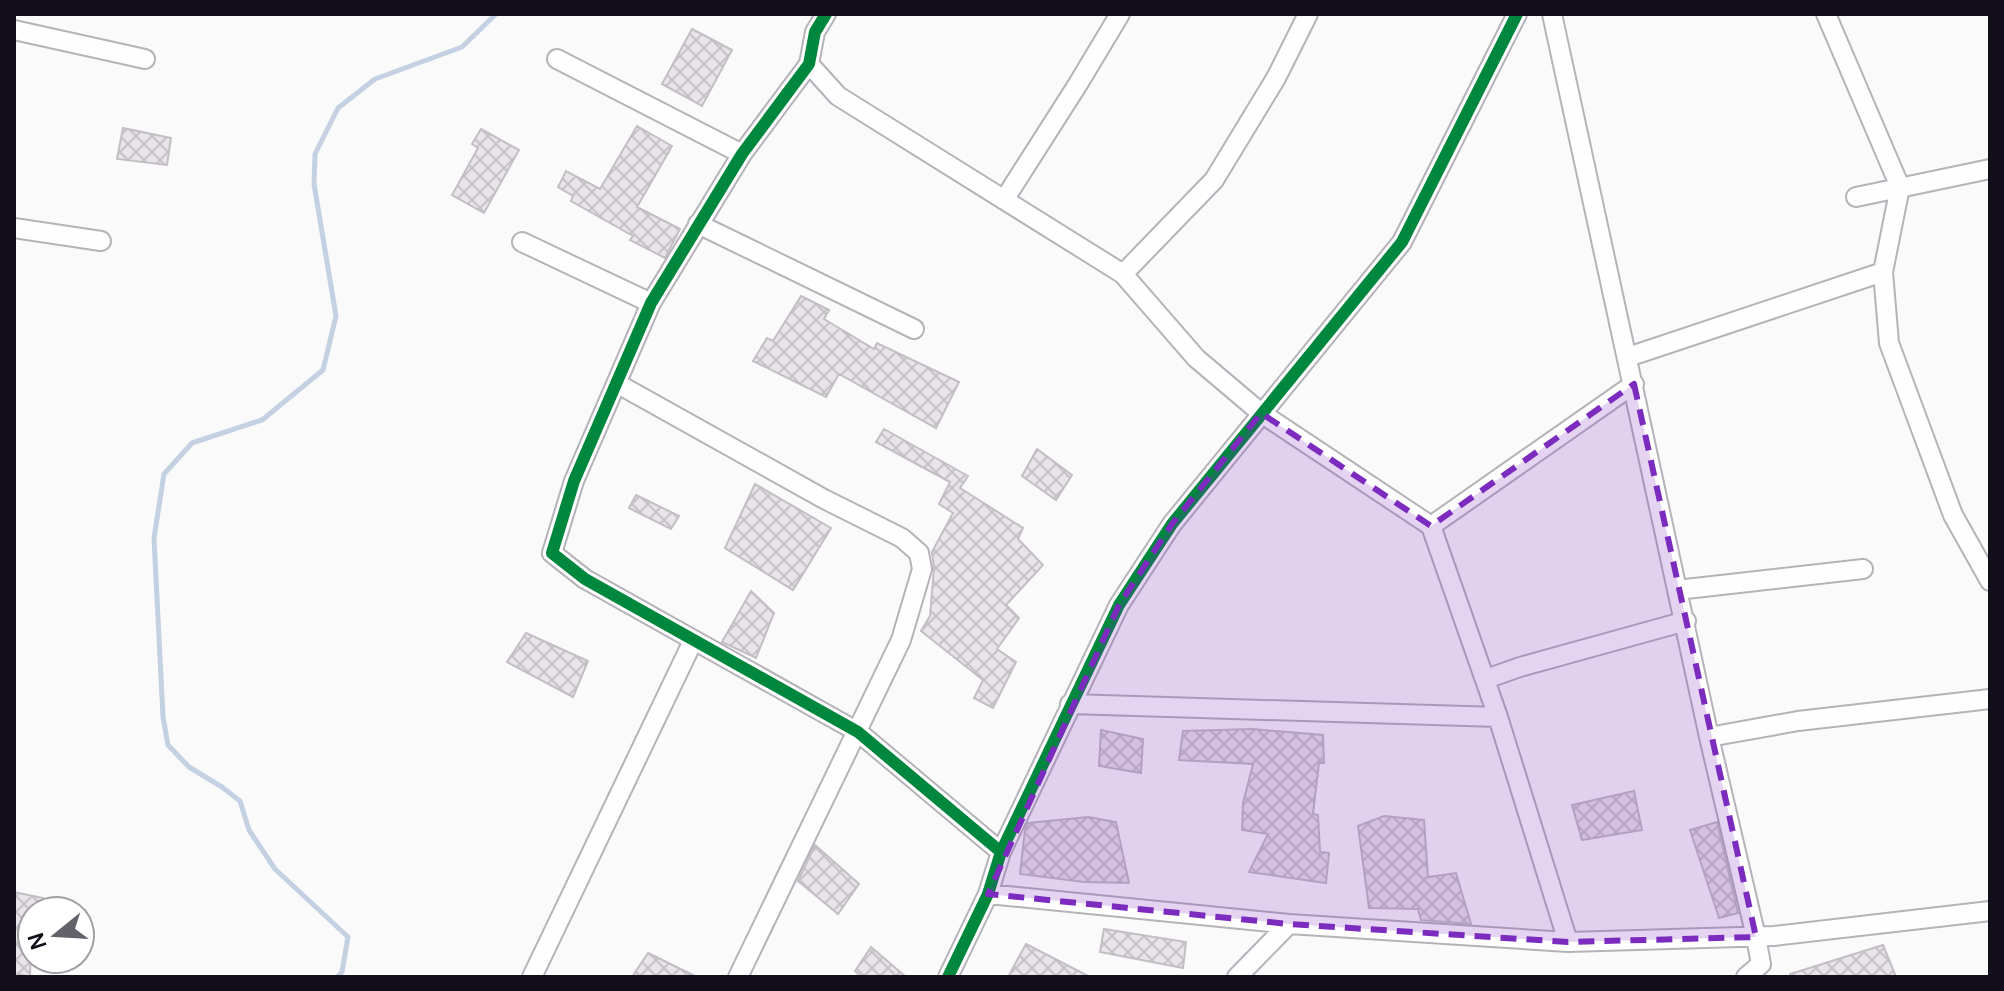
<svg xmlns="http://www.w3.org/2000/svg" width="2004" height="991" viewBox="0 0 2004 991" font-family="Manrope,sans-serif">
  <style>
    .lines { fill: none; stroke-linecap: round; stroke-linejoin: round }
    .stream { stroke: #c3d1e3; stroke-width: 5 }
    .building { fill: url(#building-cross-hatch); stroke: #c2bec4; stroke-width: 2 }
    .street-casing { stroke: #b5b3b9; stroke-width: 22 }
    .street { stroke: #fefefe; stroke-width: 18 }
    .cycleway-casing { stroke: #fff; stroke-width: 17 }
    .cycleway { stroke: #00873e; stroke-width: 12 }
    .marked { fill: #7b2cbf; fill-opacity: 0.2; stroke: #7b2cbf; stroke-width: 6; stroke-dasharray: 16 10; stroke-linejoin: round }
  </style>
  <defs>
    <pattern id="building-cross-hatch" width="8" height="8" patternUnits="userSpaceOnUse" patternTransform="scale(2)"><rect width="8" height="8" fill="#e8e4ea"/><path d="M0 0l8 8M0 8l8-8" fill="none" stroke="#c6c2c8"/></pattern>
  </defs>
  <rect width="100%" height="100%" fill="#fafafa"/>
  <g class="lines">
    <path class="stream" d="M337 977 342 972 348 937 275 869 249 830 240 801 222 787 189 767 168 745 163 717 154 538 164 474 192 443 262 420 323 370 336 316 314 184 315 154 338 108 375 79 462 47 496 14"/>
  </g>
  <path class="building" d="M692 29 732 50 702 106 662 84Z
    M637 126 672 146 637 207 680 229 665 258 630 240 633 236 571 201 573 196 558 187 566 171 600 189Z
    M123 128 171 138 167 165 117 159Z
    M481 129 519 150 484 213 452 195 478 148 472 144Z
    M801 296 829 310 824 319 874 349 877 343 959 382 936 428 839 374 826 397 753 361 767 338 773 341Z
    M884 429 968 476 960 488 1023 528 1018 539 1043 565 1006 605 1019 618 997 649 1016 662 993 708 974 698 983 680 921 631 930 616 934 568 932 552 953 513 939 504 950 482 876 442Z
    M1037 449 1072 475 1056 500 1022 476Z
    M755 484 831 528 793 590 725 548Z
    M636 495 679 516 671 529 629 508Z
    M751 591 774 613 756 658 722 642Z
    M526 633 588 661 573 697 507 662Z
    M1252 729 1323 735 1324 763H1319L1313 814 1318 815 1320 852 1329 853 1326 883 1249 872 1268 834 1242 830 1243 803 1253 764 1179 760 1183 731Z
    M1101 730 1143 739 1141 773 1099 766Z
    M1634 791 1642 830 1582 840 1572 805Z
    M1384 816 1424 820 1428 877 1456 873 1471 924 1421 920 1418 909 1369 908 1358 826Z
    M1088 817 1116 822 1129 883 1084 882 1020 874 1025 830 1028 823Z
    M1717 822 1738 913 1719 918 1690 830Z
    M815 845 859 884 838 914 798 881Z
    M14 892 43 898 41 911H32L30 977 14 973Z
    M1104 929 1186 942 1183 968 1100 952Z
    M1026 944 1090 977H1008Z
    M1883 945 1896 977H1790V974Z
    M871 947 906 977H862L855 971Z
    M648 953 697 977H632Z"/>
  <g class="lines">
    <defs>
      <path id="street" d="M826 14 815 32 809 64 742 154 651 303 574 481 552 553 585 579 858 732 1001 852
        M1552 14 1709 737 1756 937 1761 964 1746 977
        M1826 14 1900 187 1883 272 1889 343 1953 515 1990 581
        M14 30 145 59
        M557 59 742 154
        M809 64 838 96 1123 274 1196 358 1261 413 1431 526 1498 717
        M1856 197 1990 169
        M1004 200 1078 84 1120 14
        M698 224 914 329
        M14 228 101 241
        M522 242 651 303
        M1123 274 1214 180 1276 78 1308 14
        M1628 357 1883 272
        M618 384 824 499 902 538 919 553 922 569 901 640 738 977
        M1431 526 1634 384
        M1677 590 1863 569
        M1486 679 1520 667 1686 621
        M1070 704 1498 717 1568 942
        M1709 737 1798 721 1990 699
        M988 894 1289 924 1568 942 1774 936 1990 911
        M532 977 693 641
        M948 977 988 894 1001 852 1119 605 1172 524 1402 242 1517 14
        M1237 977 1289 924"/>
    </defs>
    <use href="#street" class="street-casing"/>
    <use href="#street" class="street"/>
    <defs>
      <path id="cycleway" d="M826 14 815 32 809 64 742 154 651 303 574 481 552 553 585 579 858 732 1001 852
        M948 977 988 894 1001 852 1119 605 1172 524 1402 242 1517 14"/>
    </defs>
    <use href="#cycleway" class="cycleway-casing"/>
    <use href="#cycleway" class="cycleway"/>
  </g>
  <path class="marked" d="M1634 384 1756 937 1568 942 1289 924 988 894 1119 605 1172 524 1261 413 1431 526Z"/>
  <rect width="2004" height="991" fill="none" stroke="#120f1b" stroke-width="32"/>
  <g transform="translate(56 935) rotate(252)"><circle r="38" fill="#ffffff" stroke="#a09fa4" stroke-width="2"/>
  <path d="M0-6L14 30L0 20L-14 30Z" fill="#636169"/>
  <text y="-12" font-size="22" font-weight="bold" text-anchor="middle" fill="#120f1b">N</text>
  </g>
</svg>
